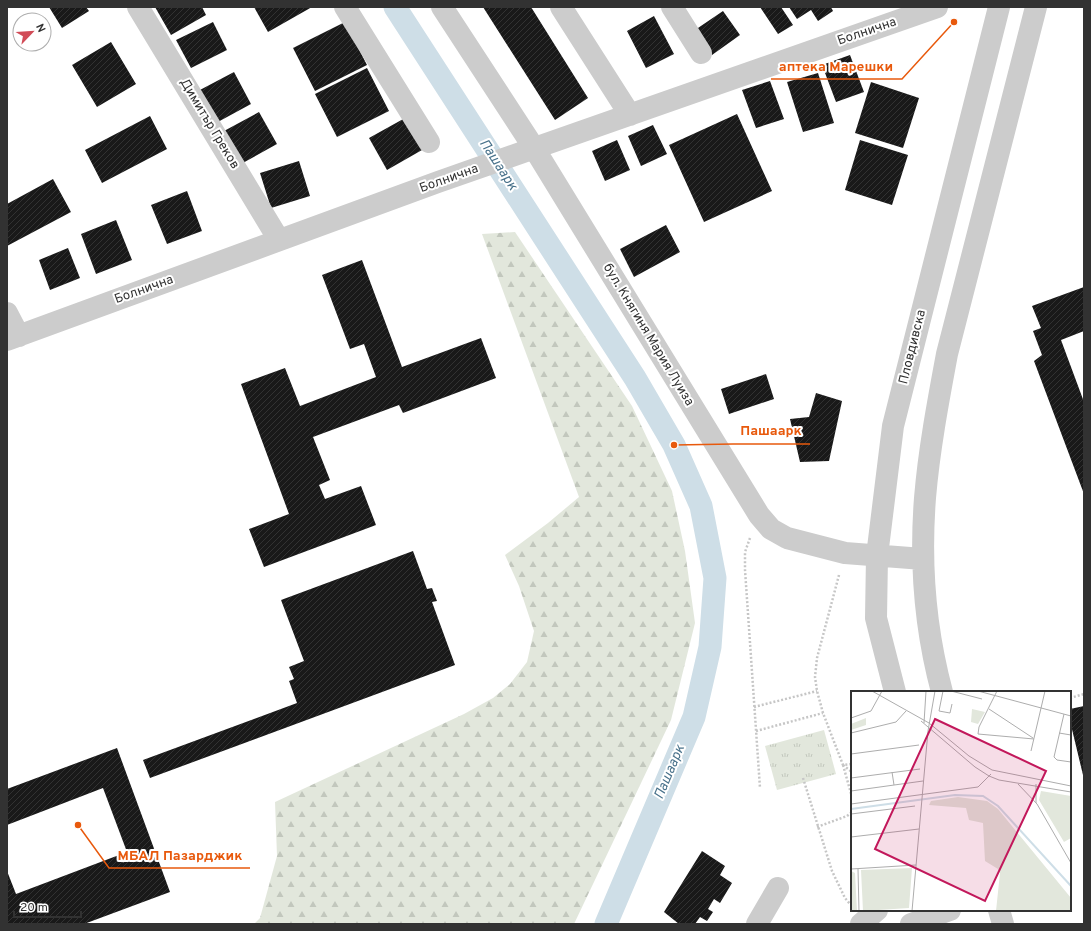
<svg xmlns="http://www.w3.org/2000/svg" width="1091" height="931" viewBox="0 0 1091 931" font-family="Overpass,sans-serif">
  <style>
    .forest { fill: url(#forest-firs) }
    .park { fill: url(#park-tufts) }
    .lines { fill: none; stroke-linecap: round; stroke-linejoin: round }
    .canal { stroke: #cedee7; stroke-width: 23 }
    .building { fill: url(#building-hatch) }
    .path { stroke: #c6c6c6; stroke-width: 2.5; stroke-dasharray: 2 2; stroke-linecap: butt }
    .minor { stroke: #ccc; stroke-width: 22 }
    .labels { text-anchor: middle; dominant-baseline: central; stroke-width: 4; stroke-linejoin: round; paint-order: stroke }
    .street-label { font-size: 13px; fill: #323232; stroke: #fff }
    .water-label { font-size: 14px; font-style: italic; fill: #49728b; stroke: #fff }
    .inset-river { fill: none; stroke: #cedee7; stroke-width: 2 }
    .inset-road { fill: none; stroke: #adadad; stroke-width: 1 }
    .view { fill: #c2185b; fill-opacity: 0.15; stroke: #c2185b; stroke-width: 2 }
    .inset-edge { fill: none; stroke: #323232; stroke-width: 2 }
    .leader { fill: none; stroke: #e8590c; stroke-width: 1.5 }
    .callout-dot { fill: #e8590c; stroke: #fff; stroke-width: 1.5 }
    .callout-label { font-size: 14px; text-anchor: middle; font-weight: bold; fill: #e8590c; stroke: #fff; stroke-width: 4; stroke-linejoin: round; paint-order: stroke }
  </style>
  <defs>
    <pattern id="forest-firs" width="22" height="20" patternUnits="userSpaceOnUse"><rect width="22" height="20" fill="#e2e7dc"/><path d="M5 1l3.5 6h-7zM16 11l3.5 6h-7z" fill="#c2c7bd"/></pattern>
    <pattern id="park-tufts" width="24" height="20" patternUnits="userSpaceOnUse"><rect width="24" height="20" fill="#e2e7dc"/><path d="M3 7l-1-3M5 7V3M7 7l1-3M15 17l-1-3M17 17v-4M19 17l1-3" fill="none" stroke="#c2c7bd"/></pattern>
    <pattern id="building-hatch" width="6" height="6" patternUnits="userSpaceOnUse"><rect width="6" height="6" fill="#191919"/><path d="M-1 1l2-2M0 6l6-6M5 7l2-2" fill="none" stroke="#323232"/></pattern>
  </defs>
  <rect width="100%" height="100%" fill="#fff"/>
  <path class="forest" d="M515 232 632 406 672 491 685 551 695 623 671 720 574 924H254L260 918 277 856 275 802 464 714 493 698 510 684 527 662 534 631 519 586 505 555 548 523 579 497 482 234Z"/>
  <path class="park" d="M824 730 836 774 777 790 765 746Z"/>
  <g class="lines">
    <path class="canal" d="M395 7 635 378 674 445 701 506 715 578 710 647 694 717 606 924"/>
  </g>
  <path class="building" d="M49 7H86L89 11 62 28Z
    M155 7H202L206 15 171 35Z
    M254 7H312L268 32Z
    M483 7H531L588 98 555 120Z
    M760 7H781L793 25 778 34Z
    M789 7H831L833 11 818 21 811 10 797 19Z
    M723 11 740 35 712 55 695 30Z
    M654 16 674 54 646 68 627 31Z
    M213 22 227 50 191 68 176 40Z
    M345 22 367 65 315 91 293 48Z
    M111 42 136 84 97 107 72 65Z
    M850 55 864 92 836 102 822 65Z
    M367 68 389 111 337 137 315 94Z
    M234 72 251 104 216 123 198 91Z
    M818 73 834 123 803 132 787 82Z
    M770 81 784 119 756 128 742 90Z
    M871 82 919 98 903 148 855 133Z
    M259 112 277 144 241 164 224 131Z
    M737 114 772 191 704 222 669 145Z
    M150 116 167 149 102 183 85 150Z
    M405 118 422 150 387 170 369 138Z
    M653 125 667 154 641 166 628 136Z
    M617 140 630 170 605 181 592 151Z
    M860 140 908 155 892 205 845 190Z
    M299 161 310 196 271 208 260 173Z
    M53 179 71 212 7 246V204Z
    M187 191 202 231 167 244 151 205Z
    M116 220 132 260 96 274 81 234Z
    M666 225 680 252 634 277 620 249Z
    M68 248 80 278 50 290 39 260Z
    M362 260 402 367 481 338 496 378 403 413 399 405 313 437 330 480 319 485 325 499 361 486 376 525 264 567 249 529 289 514 241 384 285 368 300 406 376 377 364 344 350 349 322 275Z
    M1084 287V331L1061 340 1084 402V494L1034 361 1042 355 1033 331 1041 328 1032 306Z
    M766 374 774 399 729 414 721 389Z
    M816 393 842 401 829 461 800 462 790 419 809 417Z
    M413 551 427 589 432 588 437 601 432 602 455 665 150 778 143 760 297 703 289 681 294 679 289 667 304 661 281 600Z
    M1084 706V775H1083L1070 721V709Z
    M117 748 170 892 84 924H7V871L16 894 127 852 103 788 7 825V789Z
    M702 851 725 866 720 875 732 883 720 903 714 899 708 909 713 912 707 921 700 917 695 924H679L664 912Z"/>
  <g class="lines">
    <path class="path" d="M750 538 745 552V570L760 788
      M839 575 817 658 815 677 817 691 823 713 843 765 852 764
      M1070 698 1084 694
      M754 707 817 691
      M756 731 823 713
      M843 765 852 797
      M843 765 852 772
      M803 778 832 871 845 898 850 904
      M817 827 847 816 852 812"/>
    <path class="minor" d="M138 7 279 240
      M345 7 429 142
      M442 7 534 148 759 515 771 529 787 538 845 553 923 559
      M561 7 630 115
      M672 7 701 53
      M7 313 19 336
      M7 340 438 182 937 7
      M895 692 876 618 877 556 893 426 999 7
      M942 692C925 629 920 563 925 498 929 450 938 402 947 354L1036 7
      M999 910 1003 924
      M757 924 778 888
      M861 924 877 910
      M911 924 950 910"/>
  </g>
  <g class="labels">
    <g class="street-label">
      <text transform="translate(867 32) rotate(-19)">Болнична</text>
      <text transform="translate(209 124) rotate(59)">Димитър Греков</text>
      <text transform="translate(449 179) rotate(-20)">Болнична</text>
      <text transform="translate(144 290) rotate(-20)">Болнична</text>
      <text transform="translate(648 335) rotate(59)">бул. Княгиня Мария Луиза</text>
      <text transform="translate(913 347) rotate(-76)">Пловдивска</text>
    </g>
    <g class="water-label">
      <text transform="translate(498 165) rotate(57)">Пашаарк</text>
      <text transform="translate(670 772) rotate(-67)">Пашаарк</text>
    </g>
  </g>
  <g transform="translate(851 691)">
    <rect width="220" height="220" fill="#fff"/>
    <path d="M121 18 134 21 127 33 120 31ZM15 27V34L0 39V33ZM61 177 58 217 12 220 10 179Z" fill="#e2e7dc"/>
    <path d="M190 100 220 105V147L213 151 188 109ZM107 106 136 110 147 118 220 207V220H145L149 182 147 178 134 170 132 132 118 129 115 117 78 114 80 110ZM0 180 4 182 6 220H0Z" fill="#e2e7dc"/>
    <path class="inset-river" d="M0 118 104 104 132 105 147 115 220 195"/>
    <path class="inset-road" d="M21 0 78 32 118 65 141 79 220 95M92 0 88 20 99 22 101 13M100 0 131 8M127 0 220 25M146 0 128 36 127 43 183 48M138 18 182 47M213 23 203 66 206 69 220 71M0 27 20 20 31 0M70 30 124 76 138 85 148 89 220 101M73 32 75 0M0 42 45 31 55 20M208 42 220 44M180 60 194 0M0 63 68 54M41 81 43 94M0 87 69 78M167 93 186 113 220 172M185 93V112M0 100 72 90M0 113 127 96 140 83M0 123 64 115M0 146 68 138M0 178 65 174M7 178 8 220M61 220 77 40 84 0"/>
    <path class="view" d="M84 28 195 80 134 210 24 158Z"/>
    <rect width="220" height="220" class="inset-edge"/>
  </g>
  <path class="leader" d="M954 22L902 79H771M674 445L733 444H810M78 825L109 868H250"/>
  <g class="callout-dot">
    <circle cx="954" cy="22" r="4"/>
    <circle cx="674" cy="445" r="4"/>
    <circle cx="78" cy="825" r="4"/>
  </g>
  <g class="callout-label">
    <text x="836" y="71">аптека Марешки</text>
    <text x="771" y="435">Пашаарк</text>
    <text x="180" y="860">МБАЛ Пазарджик</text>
  </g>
  <rect width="1091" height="931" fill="none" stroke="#323232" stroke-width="16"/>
  <g transform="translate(32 32) rotate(65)"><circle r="19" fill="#ffffff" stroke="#adadad"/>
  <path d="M0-3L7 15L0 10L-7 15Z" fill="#d14b57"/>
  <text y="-6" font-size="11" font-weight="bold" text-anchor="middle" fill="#323232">N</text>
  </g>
  <path d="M14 911v6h67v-6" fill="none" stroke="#323232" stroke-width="2"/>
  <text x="20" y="911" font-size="12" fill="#323232" stroke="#ffffff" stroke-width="3" paint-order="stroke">20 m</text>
</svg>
